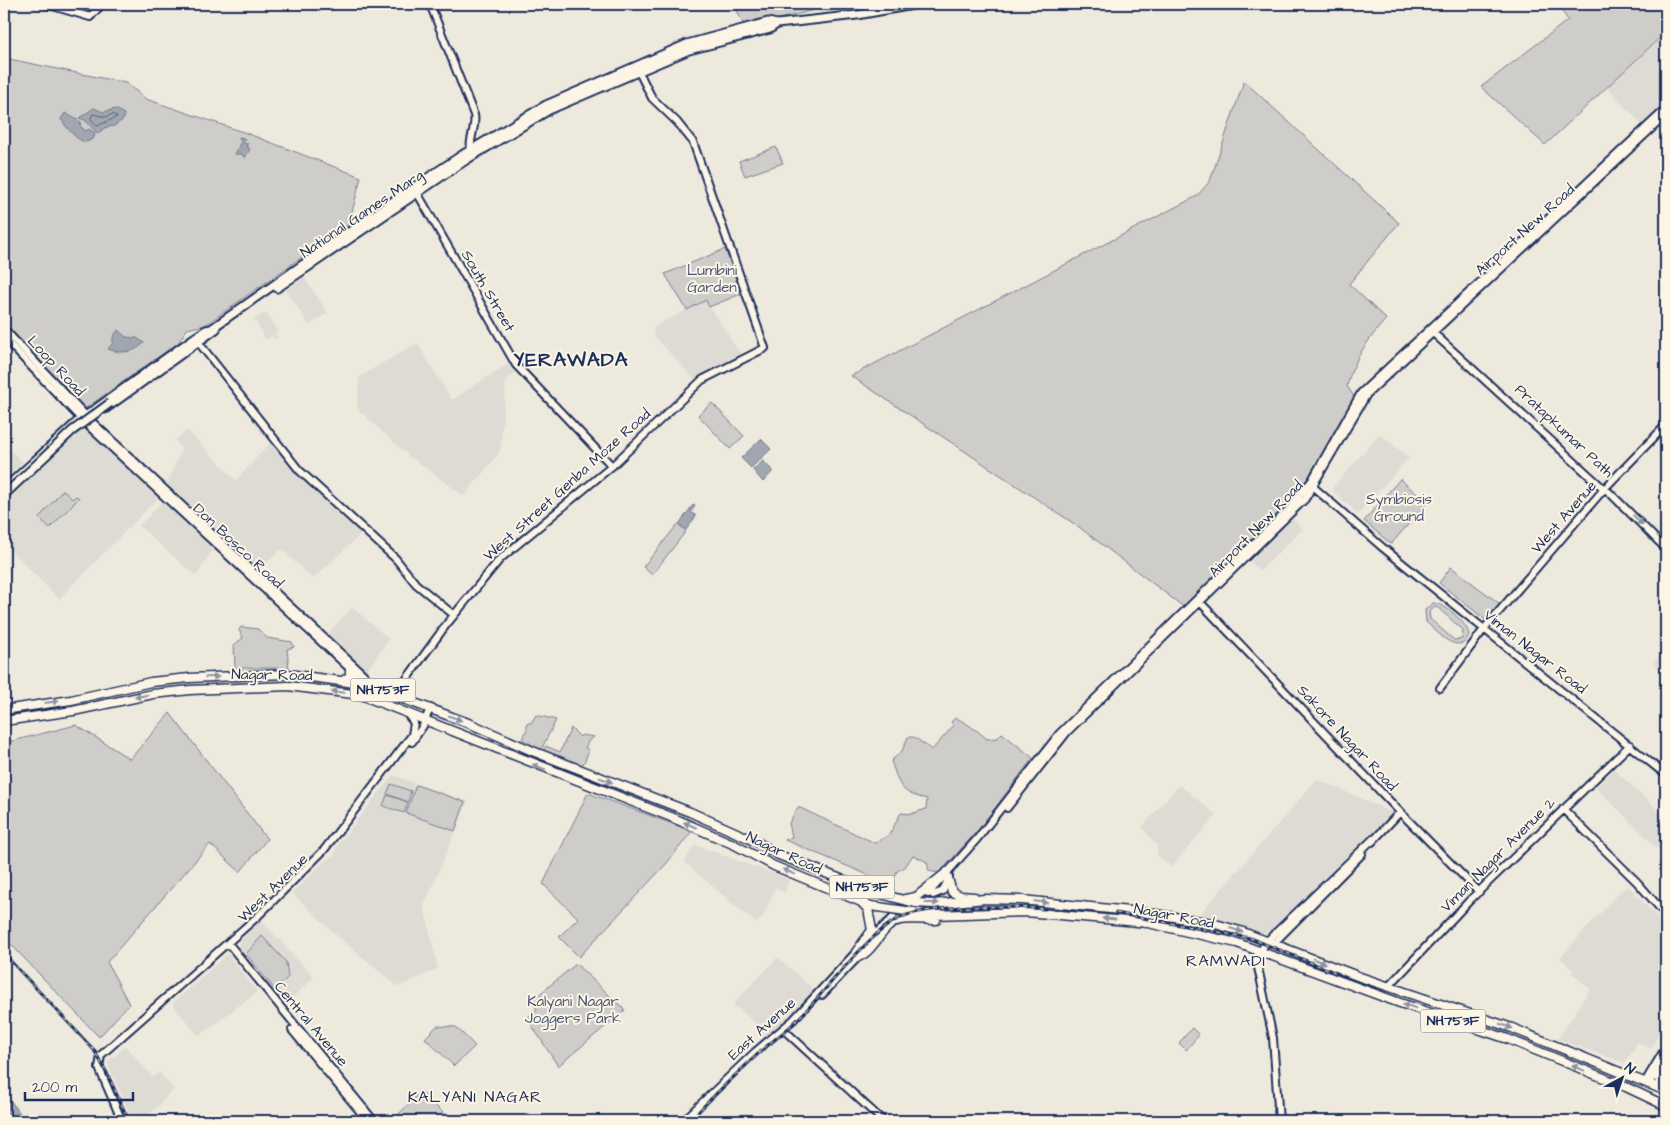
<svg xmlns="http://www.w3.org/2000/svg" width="1670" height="1125" viewBox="0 0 1670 1125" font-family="'Architects Daughter',sans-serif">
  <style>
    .built { fill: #dedbd4 }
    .green { fill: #cfcdca; stroke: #757e94; fill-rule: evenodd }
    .water { fill: #a2a7af; stroke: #6c778f }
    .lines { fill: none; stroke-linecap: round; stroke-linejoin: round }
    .shore { stroke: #515f7e; stroke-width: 1 }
    .secondary-tunnel { stroke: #c4c4c4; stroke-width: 6; stroke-dasharray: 6 3; stroke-linecap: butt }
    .secondary-casing { stroke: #1b2f5e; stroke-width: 10 }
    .primary-casing { stroke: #1b2f5e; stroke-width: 11 }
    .highway-casing { stroke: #1b2f5e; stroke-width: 11 }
    .secondary { stroke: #fcf5e5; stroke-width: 6 }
    .primary { stroke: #fcf5e5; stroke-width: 7 }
    .highway { stroke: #fcf5e5; stroke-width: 8 }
    .rail-casing { stroke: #1b2f5e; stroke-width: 3 }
    .rail { stroke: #fcf5e5; stroke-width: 1; stroke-dasharray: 4; stroke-linecap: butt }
    .primary-bridge-casing { stroke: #1b2f5e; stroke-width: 11; stroke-linecap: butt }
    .primary-bridge { stroke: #fcf5e5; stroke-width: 7 }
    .oneway { fill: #8c92a2 }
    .labels { text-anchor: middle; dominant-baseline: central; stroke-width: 4; stroke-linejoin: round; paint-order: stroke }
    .shield { fill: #fcf5e5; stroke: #5e6a86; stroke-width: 1 }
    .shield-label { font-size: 14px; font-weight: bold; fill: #1b2f5e }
    .street-label { font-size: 15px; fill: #1b2f5e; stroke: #fcf5e5 }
    .park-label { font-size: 15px; fill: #485679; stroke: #fcf5e5 }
    .neighbourhood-label { font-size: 16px; letter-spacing: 1px; fill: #1b2f5e; stroke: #fcf5e5 }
    .district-label { font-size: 20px; font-weight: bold; letter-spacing: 1px; fill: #1b2f5e; stroke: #fcf5e5 }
  </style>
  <rect width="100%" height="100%" fill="#eee9dd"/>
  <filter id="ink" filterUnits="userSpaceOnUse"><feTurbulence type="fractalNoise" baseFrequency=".02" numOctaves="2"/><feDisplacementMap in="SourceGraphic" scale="10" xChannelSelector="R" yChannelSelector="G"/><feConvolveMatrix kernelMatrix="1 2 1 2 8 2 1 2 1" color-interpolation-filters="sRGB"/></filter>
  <g filter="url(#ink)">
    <path class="built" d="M1666 32V103L1642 125 1607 87Z
      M304 277 328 313 309 325 286 290Z
      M706 300 743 358 698 383 654 336V327Z
      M266 312 278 331 275 334 277 337 274 339 272 336 266 340 254 319Z
      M417 343 452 400 509 363 515 373 506 380 500 452 464 496 409 456 357 409 359 377Z
      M84 427 159 497 59 599 4 544V502Z
      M187 430 236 480 271 442 303 477 362 533 313 579 281 549 260 569 166 486 182 449 175 440Z
      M1380 434 1409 458 1358 514 1331 489Z
      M4 445 23 462 4 480Z
      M165 499 216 545 196 576 139 526Z
      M1293 519 1303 529 1260 571 1250 561Z
      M352 607 389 639 366 671 327 635Z
      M1665 650 1666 651V676L1653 663Z
      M1614 769 1666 818V857L1596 788Z
      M393 775 468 802 424 906 438 969 398 987 333 932 292 893 326 860 334 856 336 847Z
      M1317 779 1393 813 1269 935 1200 914Z
      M1179 785 1217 815 1171 867 1157 855V846L1142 827Z
      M695 845 789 879 785 892 775 888 766 911 757 924 684 862Z
      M1628 886 1658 918 1665 933 1666 1016 1653 1046 1650 1049 1638 1042 1625 1063 1558 1039 1590 989 1572 973 1573 970 1560 958 1620 891Z
      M261 920 314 977 283 1007 238 947 241 939Z
      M228 954 257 992 199 1036 172 1004Z
      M778 957 814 990 769 1036 733 1004Z
      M125 1046 153 1077 159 1072 174 1089 143 1121H133L107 1063Z"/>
    <path class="green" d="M734 4H837L745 28Z
      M1557 4H1666V32L1545 145 1481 87 1568 20Z
      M4 58 126 83 146 99 246 133 361 177 349 224 205 325 187 329 178 343 86 408 82 407 4 324Z
      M1244 81 1399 223 1349 284 1386 319C1368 340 1354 358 1347 386L1355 398 1306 487 1293 503 1185 608 1079 527 851 376 1197 196 1210 181Z
      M776 147 783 163 745 176 739 161Z
      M725 249 743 293 709 307 706 300 687 310 665 274Z
      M712 403 744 436 730 449 698 415Z
      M1400 479 1427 503 1391 544 1364 521Z
      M63 490 72 499 76 496 79 498 50 528 39 518Z
      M678 524 686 531 652 575 643 567Z
      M1451 567 1500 604 1487 621 1439 583Z
      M1433 603C1444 603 1468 623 1469 635L1465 642C1451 650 1437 631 1426 622L1425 610ZM1435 607 1438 608 1463 630 1462 639 1454 640 1430 619 1429 612Z
      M241 627 258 629 267 638 292 642 294 647 287 649 289 668H235L234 645 243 638 239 630Z
      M170 713 267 839 240 872 210 844 107 962 129 1004 99 1037 4 937V743L76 725 130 759Z
      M536 715 556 720 541 750 522 739 527 729V723H531Z
      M955 718C960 718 982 734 987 739L997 738 1002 733 1033 758 979 829 939 873 929 871 927 862 913 855 905 867 897 871 892 885 785 840 792 837 789 823 798 807 875 843 889 835 901 813 911 814 926 809 927 799C899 793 900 786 891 761L902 751 908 737H914L932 750 954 725 951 722Z
      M571 728 580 737 582 735 594 737 589 740 585 748 589 750 584 763 577 766 543 751 546 746 560 752Z
      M391 784 411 791 408 802 387 794Z
      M416 785 465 802 455 831 406 813Z
      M588 793 692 831 667 863 579 957 559 937 578 918 543 884Z
      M387 795 408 802 404 813 383 806Z
      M262 936 286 962 288 977 275 990 246 954Z
      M576 964 625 1010 558 1066 527 1018 537 1009 531 1001Z
      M437 1026 456 1027 475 1046 454 1066 425 1038Z
      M1192 1028 1199 1035 1186 1050 1179 1043Z
      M421 1091 446 1116 440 1121H398L397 1116Z"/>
    <path class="water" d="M94 108 103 112 116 109 124 114V119L114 126 104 128 98 134 85 120 79 118Z
      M65 113 81 122 80 126 86 131 89 129 95 133 94 138 87 142C77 142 66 127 61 119Z
      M241 137 245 139 243 143 248 144 246 146 250 149 245 158 241 154H235L241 141 238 138Z
      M118 330 126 337 137 338 144 343C134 353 121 354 108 349L113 343V337Z
      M761 439 771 449 751 468 741 458Z
      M763 461 773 471 763 482 753 470Z
      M693 505 695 506 691 512 696 516 686 530 679 524Z
      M4 1092 26 1121H4Z"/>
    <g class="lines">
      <path class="shore" d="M93 114 106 117 113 114 117 117 97 126 91 119Z"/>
      <path class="secondary-tunnel" d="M895 920 933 895"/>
      <defs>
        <path id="secondary" d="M46 4 90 17 102 4
          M430 4 474 115C477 128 467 141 472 153
          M415 189 516 365 612 466
          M4 329 90 420 364 675 373 687 374 700
          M1430 330 1604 489 1609 492 1666 549
          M4 338 81 419 360 678 368 690 369 698
          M199 343 299 470 396 559 416 584 454 615
          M1311 485 1382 547 1666 775
          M1199 601 1400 812 1479 892
          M1440 688 1484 629 1604 489 1666 425
          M395 695 446 625 500 559 612 466 702 380 765 348 693 142 677 122 652 98 637 68
          M412 742 423 726 430 708
          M1007 808 1068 731 1305 499 1367 394 1666 115
          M1563 809 1637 882 1666 915
          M1372 842 1400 812
          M928 894 977 839 1059 734 1290 508 1312 480 1361 393 1666 109
          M933 895 943 891 949 877
          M866 942 893 918
          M228 943 374 1121
          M1274 943 1362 854
          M1388 987 1471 899 1630 745
          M822 995 860 955
          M783 1029 883 1121
          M292 1030 368 1121
          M1645 1082 1666 1047
          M1649 1084 1666 1056
          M122 1121 99 1068 101 1055 258 916 324 850 412 735 414 723 407 714
          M683 1121 755 1052 793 1020 859 949
          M1279 1121 1273 1038 1256 958 1267 941 1373 839"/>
        <path id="primary" d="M277 288 466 160 549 110 689 50 770 29 777 24
          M105 409 216 329
          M4 489 77 422 194 338 206 330 211 329 396 199 462 155 546 105 687 44 768 22 777 24 857 15 919 4"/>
        <path id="highway" d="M344 680 350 676V668
          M4 710 71 700 151 682 189 678 288 674 363 684 471 724 535 752 690 812 757 842 779 855 877 893 915 903 934 904 985 899 1022 900 1149 913 1212 923 1240 931 1360 977 1512 1028 1666 1091
          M4 721 73 711 153 694 190 690 288 686 361 695 671 817 735 845 774 866 871 906 934 915 1026 912 1116 920 1148 923 1237 943 1400 1003 1508 1039 1626 1087 1666 1106
          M948 878 952 892 961 896 974 897
          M905 899 916 897 947 872
          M856 952 872 930 868 909 862 903
          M858 957C875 951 881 925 900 920 911 918 925 920 936 920
          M1658 1068 1659 1080 1666 1089"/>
      </defs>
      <use href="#secondary" class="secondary-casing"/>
      <use href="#primary" class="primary-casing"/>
      <use href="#highway" class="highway-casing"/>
      <use href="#secondary" class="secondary"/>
      <use href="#primary" class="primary"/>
      <use href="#highway" class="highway"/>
      <defs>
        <path id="rail" d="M1116 913 1250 938 1339 974
          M4 954 94 1050 107 1073 129 1121
          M690 1121C711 1097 736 1074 760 1052 772 1041 785 1032 797 1020 824 994 870 930 902 917 932 904 1011 906 1045 909"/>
      </defs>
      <use href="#rail" class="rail-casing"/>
      <use href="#rail" class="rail"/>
      <defs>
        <path id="primary-bridge" d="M4 495 72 431 110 403"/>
      </defs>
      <use href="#primary-bridge" class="primary-bridge-casing"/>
      <use href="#primary-bridge" class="primary-bridge"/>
    </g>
    <defs><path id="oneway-solid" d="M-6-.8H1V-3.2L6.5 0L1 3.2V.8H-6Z" transform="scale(1.25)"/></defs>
    <g class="oneway">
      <use href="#oneway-solid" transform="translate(1638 520) rotate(46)"/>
      <use href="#oneway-solid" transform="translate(212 677) rotate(-2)"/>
      <use href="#oneway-solid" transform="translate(338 692) rotate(-173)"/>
      <use href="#oneway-solid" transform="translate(141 696) rotate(170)"/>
      <use href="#oneway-solid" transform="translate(52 702) rotate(-8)"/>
      <use href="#oneway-solid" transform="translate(455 718) rotate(21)"/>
      <use href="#oneway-solid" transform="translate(539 767) rotate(-159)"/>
      <use href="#oneway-solid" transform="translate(606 780) rotate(21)"/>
      <use href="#oneway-solid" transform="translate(690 825) rotate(-157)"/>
      <use href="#oneway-solid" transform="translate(789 872) rotate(-157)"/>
      <use href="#oneway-solid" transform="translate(1041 902) rotate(7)"/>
      <use href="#oneway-solid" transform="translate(932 903)"/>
      <use href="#oneway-solid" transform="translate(1109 919) rotate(-174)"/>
      <use href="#oneway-solid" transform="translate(1236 930) rotate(17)"/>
      <use href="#oneway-solid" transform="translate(1319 961) rotate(21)"/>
      <use href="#oneway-solid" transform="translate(1409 1006) rotate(-162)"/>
      <use href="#oneway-solid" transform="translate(1506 1026) rotate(19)"/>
      <use href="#oneway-solid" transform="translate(1578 1068) rotate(-158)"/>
    </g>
  </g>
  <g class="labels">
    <g class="shield">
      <rect x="350.5" y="678.5" width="65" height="23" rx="4"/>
      <rect x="829.5" y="875.5" width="65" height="23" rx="4"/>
      <rect x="1420.5" y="1009.5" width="65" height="23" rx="4"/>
    </g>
    <g class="shield-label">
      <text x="383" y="690">NH753F</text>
      <text x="862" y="887">NH753F</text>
      <text x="1453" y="1021">NH753F</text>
    </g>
    <g class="street-label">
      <text transform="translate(362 214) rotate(-34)">National Games Marg</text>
      <text transform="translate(1525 230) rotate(-42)">Airport New Road</text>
      <text transform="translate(488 291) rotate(60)">South Street</text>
      <text transform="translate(56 366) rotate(47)">Loop Road</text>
      <text transform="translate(1564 431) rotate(43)">Pratapkumar Path</text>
      <text transform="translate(567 485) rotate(-42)">West Street Genba Moze Road</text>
      <text transform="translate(1564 517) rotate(-49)">West Avenue</text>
      <text transform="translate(1256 529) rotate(-46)">Airport New Road</text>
      <text transform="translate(238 546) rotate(43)">Don Bosco Road</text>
      <text transform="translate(1535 652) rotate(38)">Viman Nagar Road</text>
      <text transform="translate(272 675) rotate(1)">Nagar Road</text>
      <text transform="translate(1347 738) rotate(47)">Sakore Nagar Road</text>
      <text transform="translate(784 853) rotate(25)">Nagar Road</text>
      <text transform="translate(1498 855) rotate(-45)">Viman Nagar Avenue 2</text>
      <text transform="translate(273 888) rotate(-44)">West Avenue</text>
      <text transform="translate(1174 916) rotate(11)">Nagar Road</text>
      <text transform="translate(311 1024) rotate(50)">Central Avenue</text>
      <text transform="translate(762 1029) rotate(-42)">East Avenue</text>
    </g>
    <g class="park-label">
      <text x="712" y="270">Lumbini<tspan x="712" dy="17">Garden</tspan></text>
      <text x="1399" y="499">Symbiosis<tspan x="1399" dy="17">Ground</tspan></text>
      <text x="573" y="1001">Kalyani Nagar<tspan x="573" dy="17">Joggers Park</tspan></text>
    </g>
    <g class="neighbourhood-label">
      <text x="1226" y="961">RAMWADI</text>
      <text x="475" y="1097">KALYANI NAGAR</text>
    </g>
    <g class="district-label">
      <text x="571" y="360">YERAWADA</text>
    </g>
  </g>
  <rect width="1670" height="1125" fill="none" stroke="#fcf5e5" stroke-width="20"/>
  <rect x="10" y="10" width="1650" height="1105" fill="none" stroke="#1b2f5e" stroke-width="2" filter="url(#ink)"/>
  <g transform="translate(1622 1078) rotate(40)" stroke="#fcf5e5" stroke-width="4" paint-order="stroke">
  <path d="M0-4L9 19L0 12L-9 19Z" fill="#1b2f5e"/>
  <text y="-8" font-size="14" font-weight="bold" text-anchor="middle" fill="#1b2f5e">N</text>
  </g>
  <path d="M25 1092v8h108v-8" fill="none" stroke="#1b2f5e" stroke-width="2.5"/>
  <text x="32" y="1092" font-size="15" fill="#1b2f5e" stroke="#fcf5e5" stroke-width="4" paint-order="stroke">200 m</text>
</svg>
